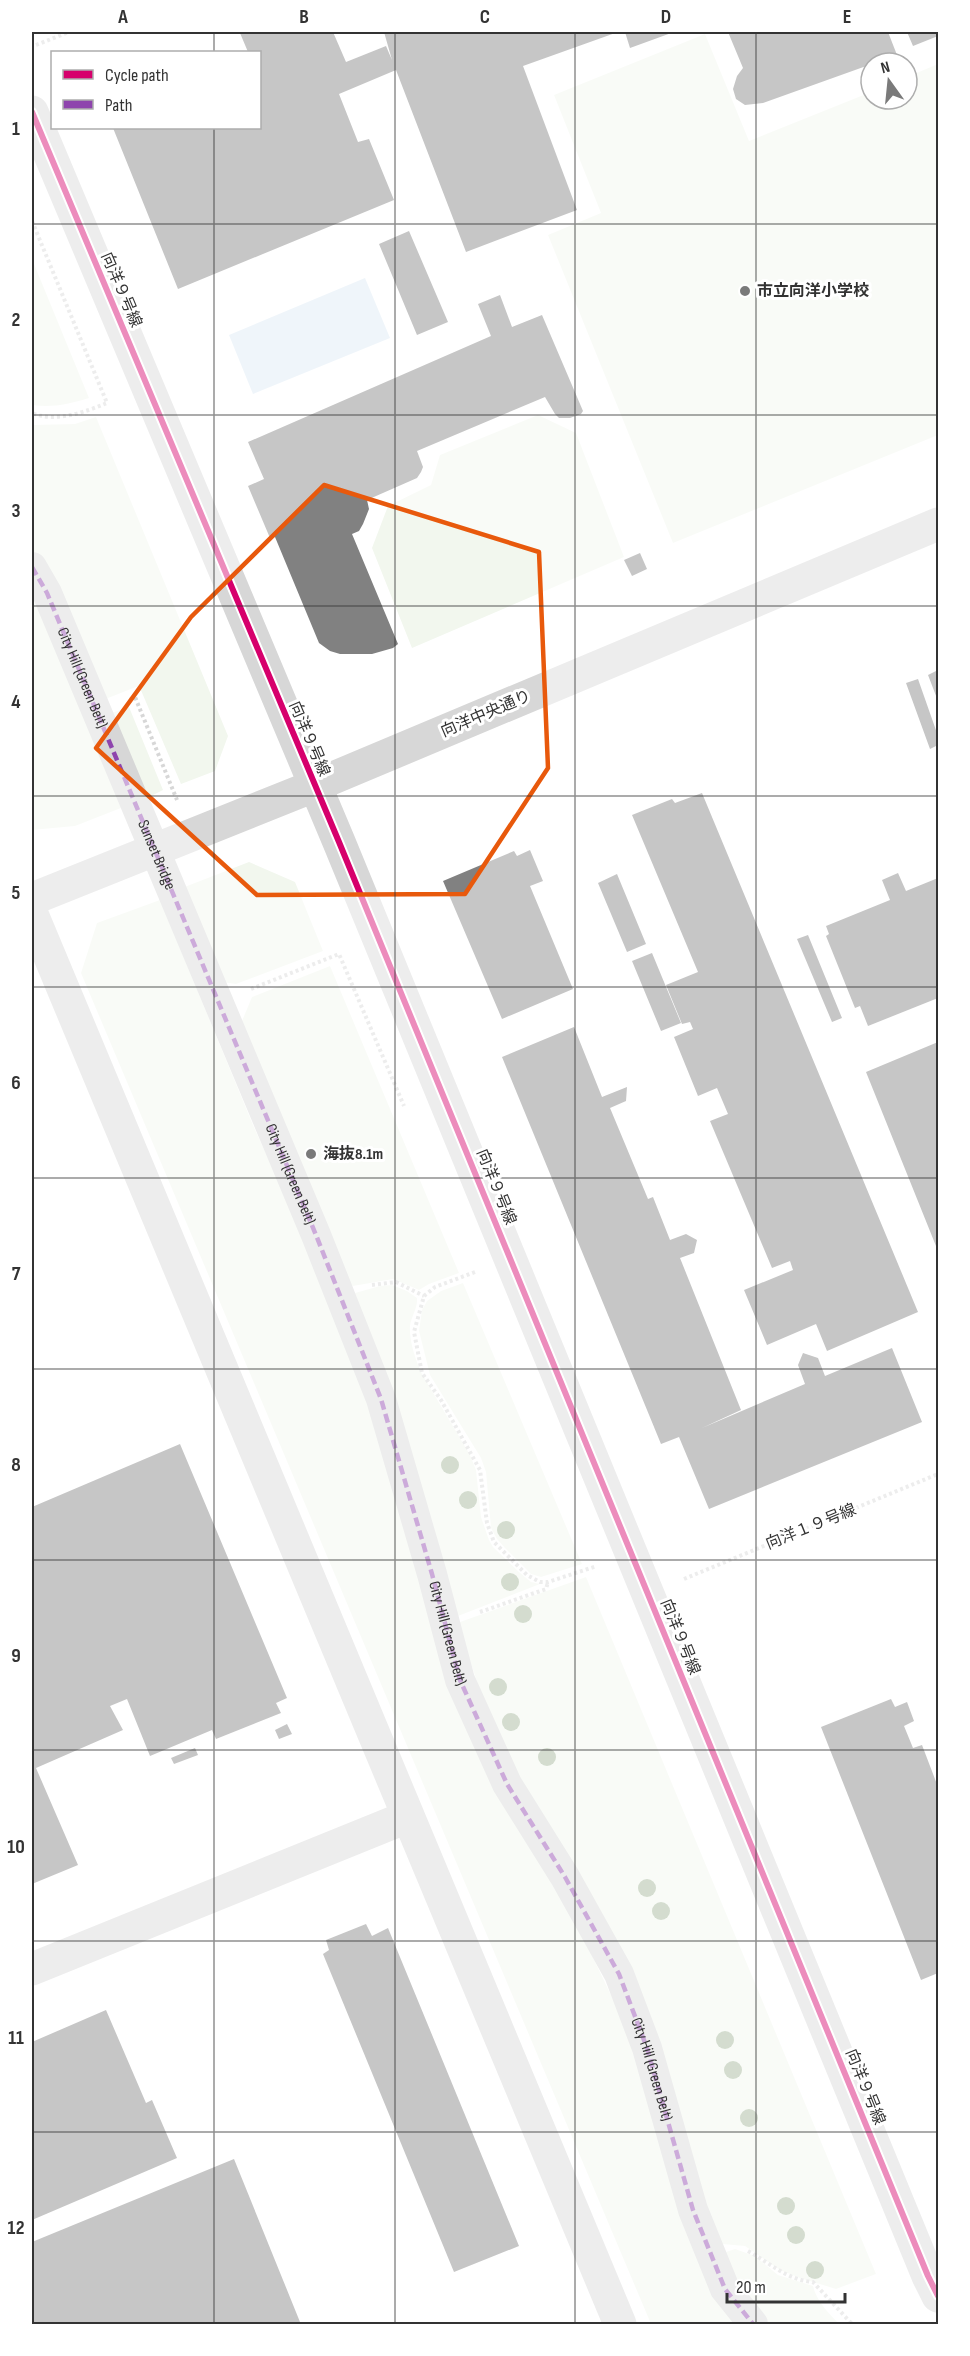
<svg xmlns="http://www.w3.org/2000/svg" width="970" height="2356" viewBox="0 0 970 2356" font-family="'Sofia Sans Condensed','Noto Sans JP',sans-serif">
  <style>
    .green { fill: #f2f7ee }
    .water { fill: #dce9f4 }
    .building { fill: #818181 }
    .lines { fill: none; stroke-linecap: round; stroke-linejoin: round }
    .path { stroke: #d7d7d7; stroke-width: 4; stroke-dasharray: 3 3; stroke-linecap: butt }
    .pedestrian { stroke: #d7d7d7; stroke-width: 30 }
    .tertiary { stroke: #d7d7d7; stroke-width: 33 }
    .quiet { stroke: #8e44ad; stroke-width: 4.5; stroke-dasharray: 9 4.5; stroke-linecap: butt }
    .cycleway-casing { stroke: #fff; stroke-width: 10 }
    .cycleway { stroke: #d6006c; stroke-width: 6 }
    .tree { fill: #9fb294 }
    .marked { fill: none; stroke: #e8590c; stroke-width: 4.5; stroke-linejoin: round }
    .grid { fill: none; stroke: #333; stroke-width: 1.5; stroke-opacity: 0.55 }
    .poi-dot { fill: #7a7a7a; stroke: #fff; stroke-width: 2 }
    .labels { text-anchor: middle; dominant-baseline: central; stroke-width: 6; stroke-linejoin: round; paint-order: stroke }
    .street-label { font-size: 16px; fill: #333; stroke: #fff }
    .poi-label { font-size: 16px; font-weight: bold; fill: #333; stroke: #fff; text-anchor: start }
    .neatline { fill: none; stroke: #333; stroke-width: 2 }
    .grid-label { font-size: 20px; text-anchor: middle; font-weight: bold; fill: #333 }
  </style>
  <rect width="100%" height="100%" fill="#fff"/>
  <path class="green" d="M705 34 749 141 871 92V99H907V77L938 64V435L673 543 548 235 601 213 554 95Z
    M32 259 89 398C69 404 53 408 32 405Z
    M538 415 576 433 624 557 412 648 372 548 388 506 431 485 440 455Z
    M96 417 228 736 215 771 181 784 140 688 136 687 103 700 58 597 32 552V425L75 424Z
    M32 598 50 633 121 808 75 826 32 830Z
    M129 707 163 790 145 799 109 714Z
    M249 862 295 882 323 951 236 984 222 982 182 888Z
    M160 900 253 1125 356 1356 399 1497 571 1912 623 2020 638 2063 682 2222C696 2261 714 2290 736 2324H651L81 973 97 923Z
    M330 966 459 1273 429 1284 419 1290 393 1279 353 1286 350 1284 242 1021 252 997Z
    M463 1283 582 1564 541 1577 531 1574 505 1548 497 1539 491 1528 486 1472 481 1458 430 1375 419 1331 422 1310 427 1301 441 1291Z
    M392 1285 407 1291 417 1298C418 1308 411 1317 410 1326 409 1341 416 1361 422 1374L470 1455 476 1470 481 1517 489 1540 493 1547 519 1572 531 1582 540 1584 458 1616 442 1564 433 1524 355 1293 380 1286Z
    M586 1577 876 2274 836 2289 800 2278 780 2270 745 2246 722 2244 531 1796 506 1753 481 1694 458 1624 460 1622Z
    M735 2249 755 2256 778 2275 813 2286C817 2302 828 2312 839 2324H770L742 2291 723 2253Z"/>
  <path class="water" d="M365 278 390 338 253 394 229 335Z"/>
  <path class="building" d="M243 32H333L346 62 386 46 392 60 384 32H618L523 66 577 210 466 252 396 70 339 94 358 142 369 139 394 200 178 289 113 128H260V52H248L240 33Z
    M625 32H674L630 48Z
    M728 32H888L897 55 763 103 745 105 736 99 733 89 737 76 743 68Z
    M907 32H938V36L913 46Z
    M409 231 448 322 417 335 379 244Z
    M500 295 512 327 542 315 583 411 581 414 570 418H559L555 414 545 397 417 451 423 467 421 472 417 478 367 500 369 509 363 524 359 531 352 534 398 644 393 648 372 654H340L330 651 319 643 275 537 270 538 248 486 264 479 248 442 491 336 478 304Z
    M640 553 647 569 632 576 624 560Z
    M936 671 938 676V701L928 675Z
    M918 679 938 736V745L930 749 906 683Z
    M702 793 918 1312 827 1351 816 1324 767 1345 744 1290 793 1270 790 1261 772 1268 710 1121 728 1114 717 1088 698 1096 674 1037 693 1029 690 1022 682 1024 666 985 698 972 632 815 672 799 675 803Z
    M530 850 543 881 530 886 573 989 502 1019 443 881 514 851 517 856Z
    M898 873 906 891 938 878V998L868 1026 860 1006 855 1008 826 936 829 934 826 926 890 900 882 880Z
    M617 874 646 944 627 952 598 883Z
    M808 935 842 1018 832 1022 797 939Z
    M652 953 681 1023 661 1031 632 961Z
    M574 1027 602 1097 627 1087 626 1101 610 1108 648 1199 653 1197 670 1240 686 1234 697 1240 694 1253 680 1258 741 1410 702 1428 805 1384 798 1365 803 1353 818 1358 825 1376 892 1348 922 1422 709 1509 679 1437 661 1444 502 1057Z
    M938 1042V1251L866 1072Z
    M180 1444 287 1698 276 1703 281 1713 216 1739 212 1730 150 1756 127 1699 110 1706 123 1730 36 1768 78 1865 32 1884V1507Z
    M891 1699 895 1707 907 1702 914 1721 904 1726 913 1748 922 1745 938 1787V1973L921 1980 821 1727Z
    M287 1724 292 1734 279 1739 275 1730Z
    M195 1748 198 1755 174 1764 171 1758Z
    M366 1924 372 1936 388 1928 519 2246 454 2272 323 1954 329 1950 326 1940Z
    M106 2010 146 2103 152 2100 177 2158 32 2220V2042Z
    M234 2159 300 2322 295 2324H32V2242Z"/>
  <g class="lines">
    <path class="path" d="M36 45 69 32
      M32 221 107 403C85 412 55 423 32 413
      M130 699 135 697 177 800
      M251 989 339 954 404 1106
      M475 1272 435 1287 424 1296 414 1332 422 1373 441 1400 480 1470 487 1523 494 1542 527 1575 540 1582H548L597 1566
      M372 1285 396 1282 424 1296
      M684 1579 938 1474
      M480 1612 546 1589 548 1582
      M748 2251C770 2263 787 2280 813 2282L852 2324"/>
    <path class="pedestrian" id="s1" d="M32 567 47 593 316 1235 381 1399 432 1574 460 1680 507 1784 565 1877 619 1974 647 2048 693 2210 725 2289 753 2324"/>
    <path class="tertiary" d="M32 112 339 842 928 2276 938 2296
      M32 899 314 786 938 524
      M32 914 620 2324
      M32 1969 407 1817"/>
    <path class="quiet" d="M32 567 47 593 316 1235 381 1399 432 1574 460 1680 507 1784 565 1877 619 1974 647 2048 693 2210 725 2289 753 2324"/>
    <defs>
      <path id="cycleway" d="M32 112 339 842 928 2276 938 2296"/>
    </defs>
    <use href="#cycleway" class="cycleway-casing"/>
    <use href="#cycleway" class="cycleway"/>
  </g>
  <g class="tree">
    <circle cx="450" cy="1465" r="9"/>
    <circle cx="468" cy="1500" r="9"/>
    <circle cx="506" cy="1530" r="9"/>
    <circle cx="510" cy="1582" r="9"/>
    <circle cx="523" cy="1614" r="9"/>
    <circle cx="498" cy="1687" r="9"/>
    <circle cx="511" cy="1722" r="9"/>
    <circle cx="547" cy="1757" r="9"/>
    <circle cx="647" cy="1888" r="9"/>
    <circle cx="661" cy="1911" r="9"/>
    <circle cx="725" cy="2040" r="9"/>
    <circle cx="733" cy="2070" r="9"/>
    <circle cx="749" cy="2118" r="9"/>
    <circle cx="786" cy="2206" r="9"/>
    <circle cx="796" cy="2235" r="9"/>
    <circle cx="815" cy="2270" r="9"/>
  </g>
  <path d="M0 0H970V2356H0ZM324 485 539 552 548 768 465 894 257 895 96 748 191 617Z" fill="#fff" fill-opacity=".55" fill-rule="evenodd"/>
  <path class="marked" d="M324 485 539 552 548 768 465 894 257 895 96 748 191 617Z"/>
  <path class="grid" d="M214 32V52M395 32V2324M575 32V2324M756 32V2324M214 128V2324M32 224H938M32 415H938M32 606H938M32 796H938M32 987H938M32 1178H938M32 1369H938M32 1560H938M32 1750H938M32 1941H938M32 2132H938"/>
  <g class="poi-dot">
    <circle cx="745" cy="291" r="6"/>
    <circle cx="311" cy="1154" r="6"/>
  </g>
  <g class="labels">
    <g class="street-label">
      <text transform="translate(121 290) rotate(67)">向洋９号線</text>
      <text stroke="none"><textPath href="#s1" startOffset="122">City Hill (Green Belt)</textPath></text>
      <text transform="translate(486 714) rotate(-23)">向洋中央通り</text>
      <text transform="translate(309 739) rotate(67)">向洋９号線</text>
      <text stroke="none"><textPath href="#s1" startOffset="314">Sunset Bridge</textPath></text>
      <text stroke="none"><textPath href="#s1" startOffset="660">City Hill (Green Belt)</textPath></text>
      <text transform="translate(496 1187) rotate(68)">向洋９号線</text>
      <text transform="translate(811 1527) rotate(-22)">向洋１９号線</text>
      <text stroke="none"><textPath href="#s1" startOffset="1146">City Hill (Green Belt)</textPath></text>
      <text transform="translate(680 1637) rotate(68)">向洋９号線</text>
      <text stroke="none"><textPath href="#s1" startOffset="1630">City Hill (Green Belt)</textPath></text>
      <text transform="translate(865 2087) rotate(68)">向洋９号線</text>
    </g>
    <g class="poi-label">
      <text x="757" y="291">市立向洋小学校</text>
      <text x="323" y="1154">海抜8.1m</text>
    </g>
  </g>
  <rect width="970" height="2356" fill="none" stroke="#ffffff" stroke-width="66"/>
  <rect x="51" y="51" width="210" height="78" fill="#ffffff" stroke="#adadad" stroke-width="1.5"/>
  <rect x="63" y="70" width="30" height="9" fill="#d6006c" stroke="#adadad" stroke-width="1.5"/>
  <text x="105" y="81" font-size="18" fill="#333333">Cycle path</text>
  <rect x="63" y="100" width="30" height="9" fill="#8e44ad" stroke="#adadad" stroke-width="1.5"/>
  <text x="105" y="111" font-size="18" fill="#333333">Path</text>
  <g transform="translate(889 81) rotate(345)"><circle r="28" fill="#ffffff" stroke="#adadad" stroke-width="1.5"/>
  <path d="M0-4.5L10 22L0 15L-10 22Z" fill="#7a7a7a"/>
  <text y="-9" font-size="16" font-weight="bold" text-anchor="middle" fill="#333333">N</text>
  </g>
  <path d="M727 2293v9h118v-9" fill="none" stroke="#333333" stroke-width="3"/>
  <text x="736" y="2293" font-size="18" fill="#333333" stroke="#ffffff" stroke-width="4.5" paint-order="stroke">20 m</text>
  <rect x="33" y="33" width="904" height="2290" class="neatline"/>
  <g class="grid-label">
    <text x="123" y="23">A</text>
    <text x="304" y="23">B</text>
    <text x="485" y="23">C</text>
    <text x="666" y="23">D</text>
    <text x="847" y="23">E</text>
    <text x="16" y="135">1</text>
    <text x="16" y="326">2</text>
    <text x="16" y="517">3</text>
    <text x="16" y="708">4</text>
    <text x="16" y="899">5</text>
    <text x="16" y="1089">6</text>
    <text x="16" y="1280">7</text>
    <text x="16" y="1471">8</text>
    <text x="16" y="1662">9</text>
    <text x="16" y="1853">10</text>
    <text x="16" y="2044">11</text>
    <text x="16" y="2234">12</text>
  </g>
</svg>
